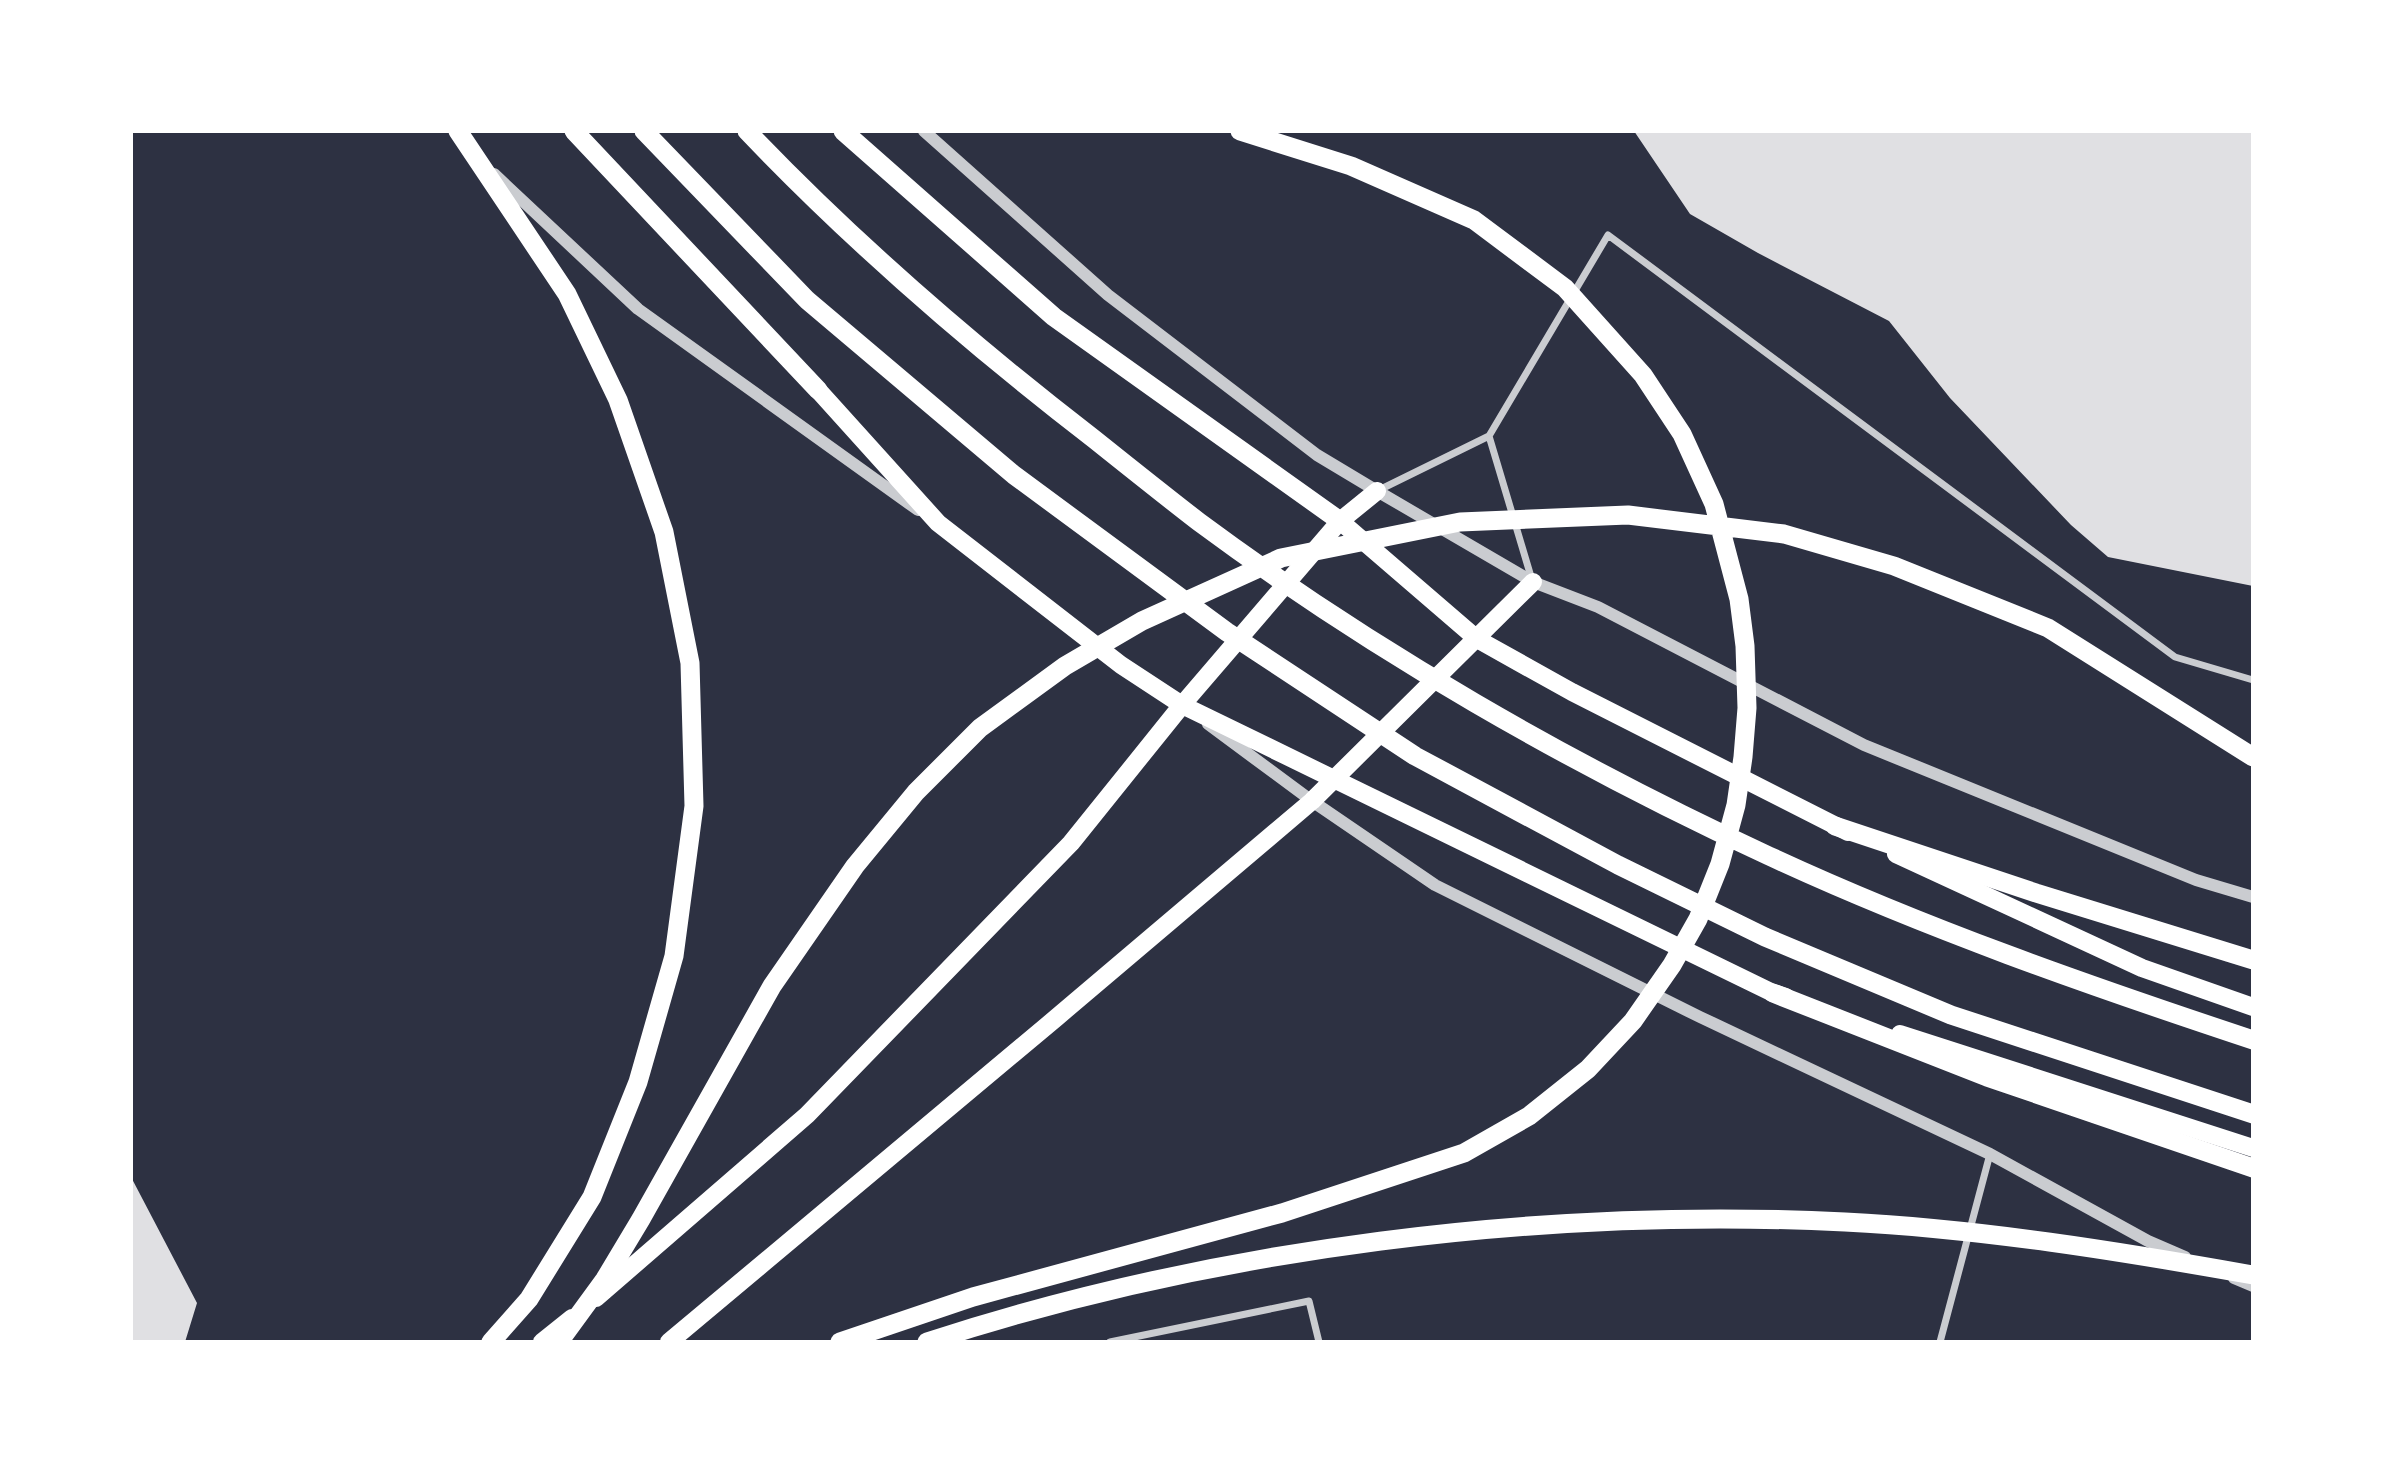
<svg xmlns="http://www.w3.org/2000/svg" width="2384" height="1473" viewBox="0 0 2384 1473" font-family="'DejaVu Sans',sans-serif">
  <style>
    .building { fill: #e0e0e3 }
    .lines { fill: none; stroke-linecap: round; stroke-linejoin: round }
    .minor { stroke: #caccd0; stroke-width: 7 }
    .tertiary { stroke: #caccd0; stroke-width: 12 }
    .primary { stroke: #fff; stroke-width: 18 }
    .trunk { stroke: #fff; stroke-width: 19 }
  </style>
  <rect width="100%" height="100%" fill="#2d3142"/>
  <path class="building" d="M1634 131H2253V586L2108 557 2071 525 1950 398 1889 321 1758 253 1690 214Z
    M131 1177 197 1303 185 1342H131Z"/>
  <g class="lines">
    <path class="minor" d="M1489 436 1532 580
      M1377 491 1489 436 1608 235 2175 657 2253 680
      M1110 1342 1309 1301 1319 1342
      M1940 1342 1990 1154"/>
    <path class="tertiary" d="M924 131 1108 295 1317 455 1377 491 1533 582 1598 607 1864 745 2196 880 2253 897
      M494 174 638 309 918 510
      M1208 724 1312 801 1435 885 1700 1017 1990 1154 2148 1241 2185 1257
      M2234 1278 2253 1286"/>
    <path class="primary" d="M818 390 938 523 1121 665 1182 705 1773 993 1786 997
      M1340 521 1477 639 1572 692 1848 832
      M1896 854 2142 968 2253 1007
      M1900 1034 2253 1148
      M596 1298 807 1115 1071 843 1182 705 1340 521 1377 491
      M542 1342 572 1318
      M669 1342 1056 1018 1312 801 1533 582"/>
    <path class="trunk" d="M458 131 567 294 618 400 664 532 690 663 694 806 674 956 638 1082 592 1197 529 1299 491 1342
      M574 131 818 390
      M644 131 807 300 1014 475 1227 632 1415 756 1618 865 1765 937 1951 1015 2253 1114
      M747 131C854 243 972 345 1094 439 1129 467 1164 495 1199 522 1373 651 1572 765 1769 856 1924 928 2090 986 2253 1040
      M843 131 1054 317 1340 521
      M1835 826 2036 893 2253 960
      M1773 993 1987 1077 2253 1168
      M559 1342 605 1279 641 1219 772 986 855 866 916 792 980 728 1065 666 1142 621 1281 558 1460 522 1628 515 1784 534 1894 566 2048 628 2253 757
      M840 1342 973 1297 1282 1213 1464 1153 1529 1116 1588 1069 1633 1021 1672 965 1698 919 1720 864 1736 805 1743 757 1747 708 1745 646 1739 599 1714 504 1682 434 1643 375 1565 288 1474 220 1351 166 1240 131
      M927 1342C1215 1248 1542 1207 1845 1222 1982 1229 2118 1251 2253 1275"/>
  </g>
  <rect width="2384" height="1473" fill="none" stroke="#ffffff" stroke-width="266"/>
</svg>
